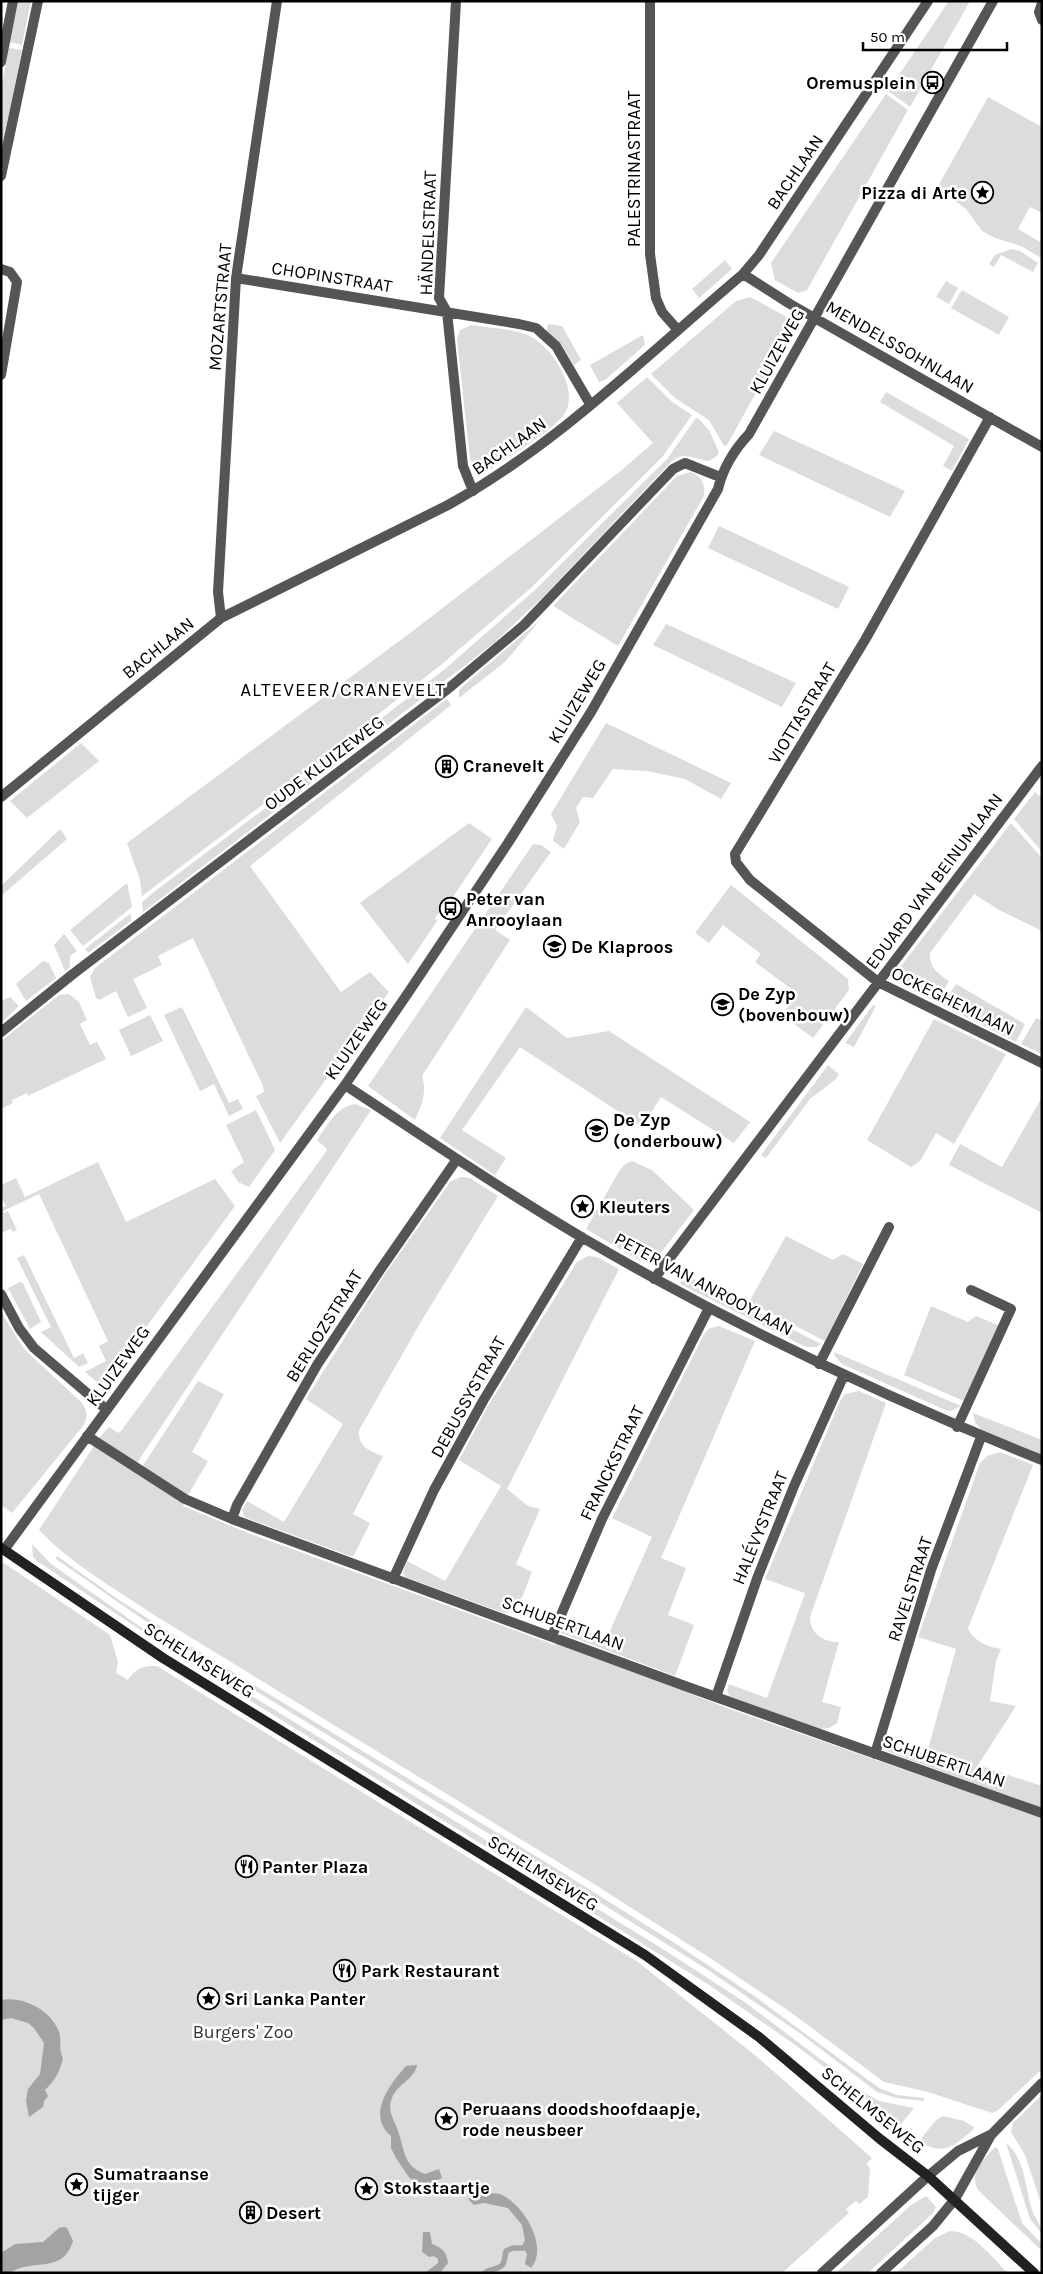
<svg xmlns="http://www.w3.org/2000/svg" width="1043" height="2274" viewBox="0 0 1043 2274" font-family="Karla,sans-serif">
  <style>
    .green { fill: #dcdcdc }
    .water { fill: #a3a3a3 }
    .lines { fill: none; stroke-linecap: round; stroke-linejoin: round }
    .stream { stroke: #a3a3a3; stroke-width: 5.5 }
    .minor { stroke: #555; stroke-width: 10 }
    .tertiary { stroke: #555; stroke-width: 10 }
    .secondary { stroke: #222; stroke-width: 10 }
    .labels { text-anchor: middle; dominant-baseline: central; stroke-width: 5; stroke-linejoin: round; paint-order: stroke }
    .poi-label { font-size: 18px; font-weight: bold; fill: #000; stroke: #fff; text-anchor: start }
    .street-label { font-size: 18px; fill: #000; stroke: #fff }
    .park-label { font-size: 18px; fill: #333; stroke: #fff }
    .neighbourhood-label { font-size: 19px; letter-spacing: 1px; fill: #000; stroke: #fff }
  </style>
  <rect width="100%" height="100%" fill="#fff"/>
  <path class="green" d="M18 1H31L22 45 10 42Z
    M949 1H970L910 107 888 91Z
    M9 48 22 50 1 153V89Z
    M886 94 908 110 807 290 798 293 775 280 771 263Z
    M988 97 1042 127V213L1030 207 1018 229 1040 242 1042 240 1041 258 1021 246 995 238 982 231 966 209 937 188Z
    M1011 249 1020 251 1038 263 1033 272 1001 255 994 267 989 264 995 255Z
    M725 260 732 269 699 298 692 289Z
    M946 281 958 288 949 304 936 297Z
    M962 290 1009 317 999 335 951 308Z
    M750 297 785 316 789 333 727 445 724 446 709 420 675 398 651 374 736 301Z
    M548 324 562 326 581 360 574 365 562 346 547 331Z
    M471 325C489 328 510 328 527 335 552 344 583 394 562 417 544 437 510 455 488 471L475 468 470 459 457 339 460 330Z
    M643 335 645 345 605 380 599 382 590 365Z
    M647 377 672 402 692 415 663 456 532 587 442 664 286 787 142 896 140 880 127 843 418 627 623 469 653 443 617 403Z
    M886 392 969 439 952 471 943 466 954 446 880 402Z
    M696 418H698L709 430 719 452 717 456 709 461C696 460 685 451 673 460L543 597 494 643 143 912 142 902 154 892 288 791 445 669 535 590 667 459Z
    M774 431 905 491 890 517 759 455Z
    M690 472C701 475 706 484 704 496L618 646 553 606 677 476Z
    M719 526 849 587 838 609 708 548Z
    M540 620 505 662 459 698V691L462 687Z
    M666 624 796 683 782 707 653 645Z
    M447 699 451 705 250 866 341 992 370 972 389 992 280 1143 256 1096 264 1092 263 1086 193 938 158 956 162 965 133 979 147 1008 128 1017 116 991 99 1000 96 998 90 977 95 968Z
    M606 723 731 783 721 799 685 779 647 771 613 769 593 798 583 797 576 808 580 822 564 849 553 841 557 826 551 814Z
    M81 743 99 761 27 818 10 801Z
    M1035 792 1042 798V852L1014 819Z
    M469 823 492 839 444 910 442 909 435 918 437 921 408 964 360 903Z
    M1011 823 1042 858V931L1001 911 974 894 930 953C928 966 939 975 949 981L936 1002 909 989 900 979 901 966Z
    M60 829 67 839 1 896V886Z
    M533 844 541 845 551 852 495 930 510 940 422 1076C427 1093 422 1104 415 1120L368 1086Z
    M127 883 132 907 83 946 70 930Z
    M731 885 848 979 849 990 813 1038 782 1015 798 994 755 962 761 954 723 925 709 943 695 933Z
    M131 913V921L88 953 85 949Z
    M64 934 77 951 70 956V967L65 971 54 945Z
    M43 961 49 963 56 978 26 1001 16 984Z
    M956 984 1025 1024 1016 1042 942 1005Z
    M69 994 79 1002 87 1020 80 1024 90 1045 97 1042 106 1059 28 1096 27 1093 12 1100 13 1103 1 1109V1041L59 995Z
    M10 997 19 1006 1 1023V1001Z
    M873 1005 876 1006 854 1047 845 1043Z
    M182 1007 229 1103 238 1099 243 1109 229 1116 214 1084 200 1091 164 1015Z
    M526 1007 567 1038 609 1031 750 1122 734 1143 661 1097 642 1127 520 1047 462 1130 506 1158 495 1175 440 1138Z
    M150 1015 163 1041 131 1056 119 1030Z
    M1036 1018 1042 1021V1054L1021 1044Z
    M934 1019 1006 1054 954 1144 936 1133 920 1161 911 1167 867 1140Z
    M828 1065 839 1074 836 1079 810 1099 766 1158 761 1155Z
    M1042 1097V1213L949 1165 960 1144 1002 1167Z
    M355 1104 371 1110 137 1463 99 1438 109 1427 118 1433 121 1431 326 1152 327 1149 317 1140C328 1125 336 1107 355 1104Z
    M256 1110 275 1150 249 1187 238 1182 231 1171 244 1162 226 1125Z
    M632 1161 652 1170 694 1210 656 1259 646 1262 640 1261 586 1229 618 1173 624 1165Z
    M98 1162 126 1222 215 1179 235 1206 108 1379 98 1383 85 1372 106 1361 99 1346 108 1341 39 1194 3 1211 4 1213 8 1211 17 1230 13 1232 11 1229 1 1233V1208L6 1206 1 1196V1185L16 1178 25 1197Z
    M461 1177 470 1178 498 1196 422 1320 359 1430C358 1447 369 1451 383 1456L353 1514 370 1523 353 1557 244 1517 242 1510 247 1501 284 1522 343 1424 306 1399 385 1274 451 1181Z
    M786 1236 833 1260 843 1254 863 1264 825 1341 749 1302Z
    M24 1255 74 1358 83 1353 88 1363 79 1367 41 1332 51 1327 17 1258Z
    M588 1256 597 1257 619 1269 507 1489 528 1506 540 1509 516 1564 532 1572C526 1585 520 1613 504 1613L405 1577 403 1572 407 1561 445 1581 501 1486 459 1460 488 1406 577 1262Z
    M686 1275 821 1344 816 1347H806L684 1286 680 1283Z
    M20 1282 23 1283 41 1322 30 1329 8 1288Z
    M931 1306 968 1322 976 1316 998 1325 964 1401 904 1375Z
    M1 1312 24 1349 81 1402C88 1410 88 1418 83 1426L12 1513 1 1505Z
    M719 1326 755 1341 661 1558 686 1568 668 1615 694 1625 675 1676 561 1633 565 1622 606 1640 652 1537 612 1518 703 1336 708 1329Z
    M834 1352 961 1406 951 1411 945 1410 842 1364 835 1356Z
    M198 1381 224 1394 192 1452 208 1461 188 1495 142 1467Z
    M859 1391 886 1403 810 1617C810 1633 822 1642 839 1642L822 1702 841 1707 837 1723 829 1728 820 1729 729 1696 727 1690 729 1684 767 1698 805 1593 765 1579 840 1401 845 1394Z
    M973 1413 1042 1440V1456L981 1429 975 1423Z
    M94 1446 184 1503 183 1506 248 1533 555 1645 557 1642 727 1708 1042 1818V2069L997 2111 992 2113 928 2092 884 2082 793 2014 713 1960 594 1884 154 1615C116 1589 71 1564 39 1530Z
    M1000 1452 1033 1465 968 1628C973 1641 988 1647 1001 1649L996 1661 990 1701 1016 1706 978 1765 1042 1786V1808L883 1750 885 1743 926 1756 956 1649 918 1637 980 1463 987 1456Z
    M32 1544 51 1564 145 1630 666 1951 746 2003 868 2095 879 2101 914 2108 900 2125 794 2044 709 1985 199 1669 37 1561 33 1557Z
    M57 1556 119 1600 208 1657 552 1866 673 1942 753 1995 879 2088 897 2095 924 2098V2101L896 2098 877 2092 801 2034 708 1970 548 1870 174 1641 56 1559Z
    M1 1561 110 1635 118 1662 116 1673 128 1680C136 1668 143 1666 157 1666L638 1962 756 2056 872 2158 867 2163 870 2169 868 2197 859 2204 856 2201 846 2209 849 2213 782 2273H1Z
    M1042 2095V2206L1025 2155 1011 2132 1013 2123Z
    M943 2116 964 2121 974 2127 973 2130C954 2146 943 2157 919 2141L936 2120Z
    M1006 2143C1026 2158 1025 2191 1033 2213 1036 2220 1042 2226 1042 2234L1030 2219Z
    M995 2147 998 2149 1022 2223 1042 2244V2251L978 2190C968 2172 984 2160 995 2147Z
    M926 2196 936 2207 933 2213 868 2273H836L911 2205Z
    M950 2231C974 2231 992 2258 1008 2273H896L935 2238Z"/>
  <path class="water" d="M1 2000C23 1996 51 2010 59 2032 62 2041 58 2050 63 2058 60 2071 55 2081 45 2090L48 2096 44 2101 43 2107 29 2117 26 2101 28 2089 40 2074 44 2043 34 2028 28 2023 11 2018 1 2020Z
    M417 2065C415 2079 397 2084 392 2098 386 2113 396 2121 399 2134 405 2153 404 2166 425 2174L439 2169 442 2178 430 2183 414 2182 408 2176 396 2158 391 2148V2136C366 2115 390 2084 406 2066Z
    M478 2194C486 2194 495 2192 502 2195 524 2205 549 2247 531 2268L525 2264 527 2254 522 2246 525 2240 522 2225 508 2208 484 2203 474 2205 468 2199Z
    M64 2227 67 2228 73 2241C64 2268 47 2262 24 2267 15 2269 12 2273 1 2273V2253L15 2244 43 2242 59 2228Z
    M423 2232H430L432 2244C443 2248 447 2253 448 2263L440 2273H425L438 2263V2259L434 2256 429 2257 422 2252Z"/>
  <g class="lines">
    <path class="stream" d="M485 2273C490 2268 500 2270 503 2264 505 2260 505 2255 506 2251L513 2248H523"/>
    <path class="minor" d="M456 1 439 298 447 312 449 331 463 466 473 491
      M650 1V254L656 298 662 312 677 329
      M1042 3 1039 12 1042 20
      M1 176 38 1
      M1 269 10 272 17 282 1 375
      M743 274 790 304 1042 447
      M236 278 519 324 536 328 556 346 590 404
      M990 417 865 640 735 854 736 862 750 880 878 982 1042 1063
      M221 618 218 592 236 278 277 1
      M1 797 221 618 448 505C557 445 648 354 743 274L759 255 928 1
      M1 1032 73 974 449 688 524 625 673 469 685 463 720 477
      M345 1085C423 1136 501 1190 583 1238 730 1324 884 1397 1042 1460
      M654 1279 1042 766
      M1 1294 19 1328 34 1348 107 1410
      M819 1364 889 1227
      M957 1427 1011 1309 971 1290
      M87 1436 185 1499 232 1519 685 1686 1042 1813
      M232 1519 237 1505 317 1365 380 1270 457 1159
      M4 1550 345 1085 408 993 508 843 591 712 718 489C723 468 734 450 749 434L993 1
      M393 1579 434 1490 483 1401 582 1237
      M552 1636 602 1519 709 1308
      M716 1697 758 1576 794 1486 844 1375
      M875 1754 931 1570 981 1437
      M822 2273 928 2176 958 2151 990 2135
      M881 2273 933 2226 955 2199 991 2135 1042 2083"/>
    <path class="tertiary" d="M1 62 13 1"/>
    <path class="secondary" d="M1 1548 163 1658 645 1955 759 2037 880 2139 928 2176 1034 2273"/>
  </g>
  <defs>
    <symbol id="bus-ring" viewBox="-11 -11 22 22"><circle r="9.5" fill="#fff" stroke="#000" stroke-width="1.5"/><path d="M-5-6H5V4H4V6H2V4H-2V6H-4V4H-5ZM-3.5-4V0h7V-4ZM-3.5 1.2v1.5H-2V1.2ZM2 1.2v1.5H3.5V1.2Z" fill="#000"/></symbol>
    <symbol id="sight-ring" viewBox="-11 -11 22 22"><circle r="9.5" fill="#fff" stroke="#000" stroke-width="1.5"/><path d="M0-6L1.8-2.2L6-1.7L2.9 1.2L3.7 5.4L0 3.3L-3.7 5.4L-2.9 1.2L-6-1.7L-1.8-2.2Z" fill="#000"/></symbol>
    <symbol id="building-ring" viewBox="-11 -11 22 22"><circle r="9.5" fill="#fff" stroke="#000" stroke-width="1.5"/><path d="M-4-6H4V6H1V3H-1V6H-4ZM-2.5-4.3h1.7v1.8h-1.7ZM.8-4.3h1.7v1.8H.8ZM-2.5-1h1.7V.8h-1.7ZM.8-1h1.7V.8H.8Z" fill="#000"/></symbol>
    <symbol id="school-ring" viewBox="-11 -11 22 22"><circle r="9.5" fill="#fff" stroke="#000" stroke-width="1.5"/><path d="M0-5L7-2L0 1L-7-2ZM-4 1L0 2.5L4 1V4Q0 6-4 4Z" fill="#000"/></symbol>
    <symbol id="restaurant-ring" viewBox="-11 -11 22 22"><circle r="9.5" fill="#fff" stroke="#000" stroke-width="1.5"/><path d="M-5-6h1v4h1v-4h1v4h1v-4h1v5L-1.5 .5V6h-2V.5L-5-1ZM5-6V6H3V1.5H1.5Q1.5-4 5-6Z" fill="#000"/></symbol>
  </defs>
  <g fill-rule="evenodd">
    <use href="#bus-ring" x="920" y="70" width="25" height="25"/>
    <use href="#sight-ring" x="970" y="180" width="25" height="25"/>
    <use href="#building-ring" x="434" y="754" width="25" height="25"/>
    <use href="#bus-ring" x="438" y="896" width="25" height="25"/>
    <use href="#school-ring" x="542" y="934" width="25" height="25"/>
    <use href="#school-ring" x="710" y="992" width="25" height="25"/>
    <use href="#school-ring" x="584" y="1118" width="25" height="25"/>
    <use href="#sight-ring" x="570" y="1194" width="25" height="25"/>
    <use href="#restaurant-ring" x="234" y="1854" width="25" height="25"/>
    <use href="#restaurant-ring" x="332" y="1958" width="25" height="25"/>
    <use href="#sight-ring" x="196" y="1986" width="25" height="25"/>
    <use href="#sight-ring" x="434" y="2106" width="25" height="25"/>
    <use href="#sight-ring" x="64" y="2172" width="25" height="25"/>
    <use href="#sight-ring" x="354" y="2176" width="25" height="25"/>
    <use href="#building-ring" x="238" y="2200" width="25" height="25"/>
  </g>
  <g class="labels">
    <g class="poi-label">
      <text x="916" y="83" text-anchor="end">Oremusplein</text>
      <text x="967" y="193" text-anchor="end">Pizza di Arte</text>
      <text x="463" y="766">Cranevelt</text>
      <text x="466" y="899">Peter van<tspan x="466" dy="21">Anrooylaan</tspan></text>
      <text x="571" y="947">De Klaproos</text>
      <text x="738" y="994">De Zyp<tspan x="738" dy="21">(bovenbouw)</tspan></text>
      <text x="613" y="1120">De Zyp<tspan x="613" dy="21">(onderbouw)</tspan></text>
      <text x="599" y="1207">Kleuters</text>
      <text x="262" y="1867">Panter Plaza</text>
      <text x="361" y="1971">Park Restaurant</text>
      <text x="224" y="1999">Sri Lanka Panter</text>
      <text x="462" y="2109">Peruaans doodshoofdaapje,<tspan x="462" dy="21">rode neusbeer</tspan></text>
      <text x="93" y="2174">Sumatraanse<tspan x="93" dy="21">tijger</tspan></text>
      <text x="383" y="2188">Stokstaartje</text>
      <text x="266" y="2213">Desert</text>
    </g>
    <g class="street-label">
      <text transform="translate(634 169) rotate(-90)">PALESTRINASTRAAT</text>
      <text transform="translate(795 172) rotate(-56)">BACHLAAN</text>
      <text transform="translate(428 233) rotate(-88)">HÄNDELSTRAAT</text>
      <text transform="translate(332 277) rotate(9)">CHOPINSTRAAT</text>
      <text transform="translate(220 307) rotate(-85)">MOZARTSTRAAT</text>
      <text transform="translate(900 347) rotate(30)">MENDELSSOHNLAAN</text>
      <text transform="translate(777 351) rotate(-61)">KLUIZEWEG</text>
      <text transform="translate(509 446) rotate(-35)">BACHLAAN</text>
      <text transform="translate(158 648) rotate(-39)">BACHLAAN</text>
      <text transform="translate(577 701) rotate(-59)">KLUIZEWEG</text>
      <text transform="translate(802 713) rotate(-59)">VIOTTASTRAAT</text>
      <text transform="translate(324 763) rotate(-37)">OUDE KLUIZEWEG</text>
      <text transform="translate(934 881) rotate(-53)">EDUARD VAN BEINUMLAAN</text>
      <text transform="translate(953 1001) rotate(26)">OCKEGHEMLAAN</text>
      <text transform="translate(356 1039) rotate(-55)">KLUIZEWEG</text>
      <text transform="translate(704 1284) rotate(28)">PETER VAN ANROOYLAAN</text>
      <text transform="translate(324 1326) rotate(-58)">BERLIOZSTRAAT</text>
      <text transform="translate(118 1366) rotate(-54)">KLUIZEWEG</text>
      <text transform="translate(468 1397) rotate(-61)">DEBUSSYSTRAAT</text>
      <text transform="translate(612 1463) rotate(-64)">FRANCKSTRAAT</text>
      <text transform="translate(760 1528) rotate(-68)">HALÉVYSTRAAT</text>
      <text transform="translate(910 1589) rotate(-72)">RAVELSTRAAT</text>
      <text transform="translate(563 1623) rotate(20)">SCHUBERTLAAN</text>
      <text transform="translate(199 1660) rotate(32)">SCHELMSEWEG</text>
      <text transform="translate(944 1761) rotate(19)">SCHUBERTLAAN</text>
      <text transform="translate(543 1873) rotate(32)">SCHELMSEWEG</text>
      <text transform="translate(873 2110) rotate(39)">SCHELMSEWEG</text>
    </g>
    <g class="park-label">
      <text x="243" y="2032">Burgers' Zoo</text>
    </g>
    <g class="neighbourhood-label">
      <text x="343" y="690">ALTEVEER/CRANEVELT</text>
    </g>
  </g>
  <rect width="1043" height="2274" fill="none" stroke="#000000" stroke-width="5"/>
  <path d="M863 42v8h144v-8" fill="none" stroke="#000000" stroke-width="2.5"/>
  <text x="870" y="42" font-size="15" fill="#000000" stroke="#ffffff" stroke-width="4" paint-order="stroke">50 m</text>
</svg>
